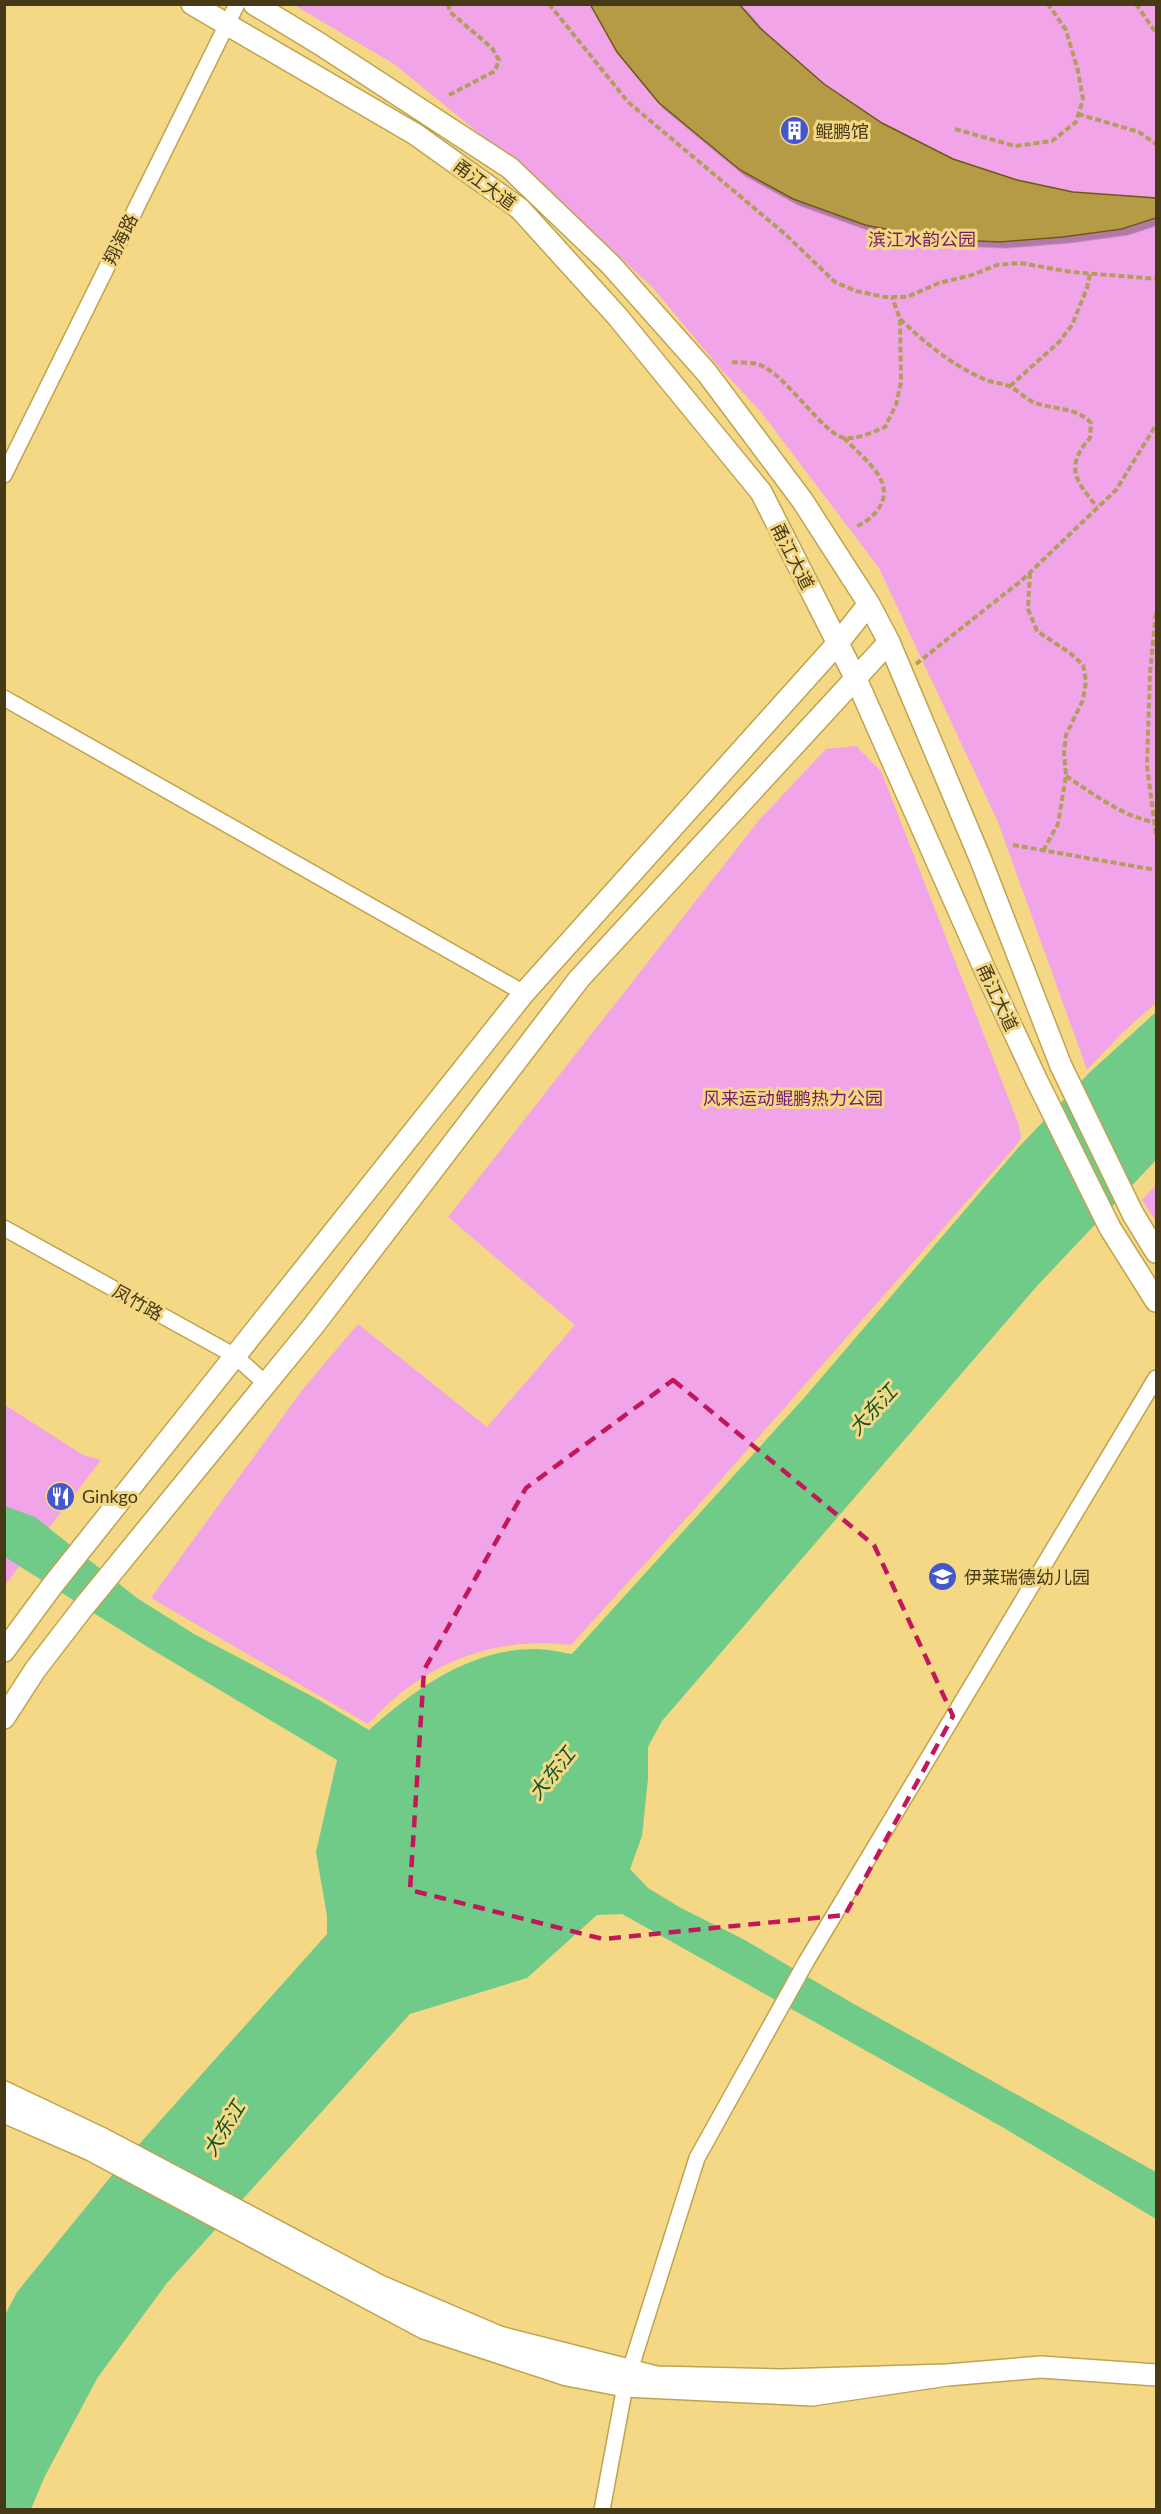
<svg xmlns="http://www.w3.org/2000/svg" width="1161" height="2514" viewBox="0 0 1161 2514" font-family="Lato,'Noto Sans SC',sans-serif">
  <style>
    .green { fill: #f1a4e7 }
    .water { fill: #70cb89 }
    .building { fill: #b69b47; stroke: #6d5916; stroke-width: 1.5; filter: url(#shadow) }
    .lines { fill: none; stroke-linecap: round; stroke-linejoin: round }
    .street-casing { stroke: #bfa450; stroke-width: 18 }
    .secondary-casing { stroke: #bfa450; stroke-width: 24 }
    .path { stroke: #b39d5c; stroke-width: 4; stroke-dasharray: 6 3; stroke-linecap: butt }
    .street { stroke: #fff; stroke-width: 15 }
    .secondary { stroke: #fff; stroke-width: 21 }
    .marked { fill: none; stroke: #c2185b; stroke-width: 4.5; stroke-dasharray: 12 8; stroke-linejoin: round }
    .labels { text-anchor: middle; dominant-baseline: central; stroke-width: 6; stroke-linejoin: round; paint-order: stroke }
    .poi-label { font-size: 18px; fill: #453916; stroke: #f5d885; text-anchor: start }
    .street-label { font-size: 18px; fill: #453916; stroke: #f5d885 }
    .park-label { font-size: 18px; fill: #761a70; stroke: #f5d885 }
    .water-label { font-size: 20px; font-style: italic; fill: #0e5329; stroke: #f5d885 }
  </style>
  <defs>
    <filter id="shadow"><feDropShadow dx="5.5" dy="5.5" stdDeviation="0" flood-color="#0004"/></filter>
  </defs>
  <rect width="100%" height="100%" fill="#f5d885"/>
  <path class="green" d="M294 5H1156V1003L1123 1032 1087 1070 998 822 879 568 761 412 719 367 653 288 545 187 394 64Z
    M856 746 881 771 1019 1125 1021 1138 1014 1148 711 1491 571 1645C489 1636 423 1664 368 1724L151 1598 303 1389 358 1324 487 1427 575 1325 448 1217 760 819 826 749Z
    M1156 1185V1221L1142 1200Z
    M5 1405 83 1455 101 1460 5 1585Z"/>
  <path class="water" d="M1156 1012V1160L1037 1286 662 1721 648 1747V1779L642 1836 630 1869 648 1888 681 1908 743 1939 854 2004 1156 2172V2219L1004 2128 622 1914 597 1915 527 1978 410 2014 167 2283 98 2377 45 2476 31 2509H5L4 2317 17 2292 117 2169 327 1934V1916L316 1852 337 1760 146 1646 5 1557V1506L35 1517 137 1598 194 1634 319 1700 369 1730C416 1688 470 1649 535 1649 547 1649 560 1652 572 1654L804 1398 1018 1148 1089 1073Z"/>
  <path class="building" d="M590 4H739L760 28 824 84 882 123 953 159 1017 180 1073 192 1156 198V218L1122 229 1063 237 1000 242 936 239 865 225 793 199 740 170 659 103 617 52Z"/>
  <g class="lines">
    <defs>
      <path id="street" d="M4 475 237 4
        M4 698 524 993
        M4 1228 235 1356 266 1384
        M602 2510 625 2386 697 2158 806 1962 1156 1378"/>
      <path id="secondary" d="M192 4 415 134 520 209 617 316 761 492 856 679 985 970 1037 1081 1110 1228 1156 1301
        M254 4 320 44 510 168 611 265 707 373 802 500 869 604 889 642 980 858 1061 1066 1133 1214 1156 1252
        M4 1651 52 1586 524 993 837 644 869 604
        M4 1718 35 1670 82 1609 314 1325 579 979 889 642
        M4 2092 103 2139 380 2286 499 2337 656 2377 781 2380 947 2375 812 2395 625 2386 567 2375 424 2328 91 2150 4 2112
        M947 2375 1041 2367 1156 2375"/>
    </defs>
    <use href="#street" class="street-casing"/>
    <use href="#secondary" class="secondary-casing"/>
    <path class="path" d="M448 4 450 12 492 48 499 60 495 71 449 95
      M549 4 628 102 785 234 835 282 856 291 885 297H907L939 283 972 275 997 265 1020 263 1072 272 1156 279
      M1136 4 1156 33
      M1078 114 1139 132 1156 144
      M955 129 1015 146 1052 141 1076 122 1083 99 1078 71 1066 30 1048 4
      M900 319C926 344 952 365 986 380 993 383 1001 383 1009 386 1018 390 1026 400 1036 403 1055 410 1077 407 1091 423L1090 438C1064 467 1076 481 1097 507
      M732 362C741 363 753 362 760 365 787 375 824 436 845 438 859 439 873 432 885 427L896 405 901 382 900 319 892 297
      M1010 386 1059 342 1072 325 1087 288 1090 274
      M844 438C855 450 874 465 881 480 891 501 873 520 855 527
      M1030 573 1028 609 1037 631 1070 653 1083 665 1086 681 1083 700 1066 735 1064 752 1066 776 1058 824 1043 851
      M1156 613 1150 673 1147 766 1156 834
      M916 664 1021 581 1116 490 1156 425
      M1066 776C1094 794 1121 816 1154 822
      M1013 845 1156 870"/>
    <use href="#street" class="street"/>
    <use href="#secondary" class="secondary"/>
  </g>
  <path class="marked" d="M673 1380 874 1545 953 1716 845 1915 603 1939 410 1890 424 1670 526 1488Z"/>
  <defs>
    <symbol id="building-disc" viewBox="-11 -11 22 22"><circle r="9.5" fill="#4458cc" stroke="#f5d885"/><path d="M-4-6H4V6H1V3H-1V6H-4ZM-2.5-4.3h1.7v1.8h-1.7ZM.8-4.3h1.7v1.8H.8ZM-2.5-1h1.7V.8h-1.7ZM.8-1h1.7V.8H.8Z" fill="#fff"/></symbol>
    <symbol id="restaurant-disc" viewBox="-11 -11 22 22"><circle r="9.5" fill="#4458cc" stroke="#f5d885"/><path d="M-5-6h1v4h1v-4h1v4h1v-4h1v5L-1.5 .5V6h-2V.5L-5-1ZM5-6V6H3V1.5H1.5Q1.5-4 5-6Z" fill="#fff"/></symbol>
    <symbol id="school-disc" viewBox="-11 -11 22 22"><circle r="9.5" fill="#4458cc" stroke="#f5d885"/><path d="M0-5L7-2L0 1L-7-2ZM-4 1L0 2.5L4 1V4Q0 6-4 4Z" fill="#fff"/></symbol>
  </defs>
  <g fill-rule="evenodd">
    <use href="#building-disc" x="778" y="114" width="33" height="33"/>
    <use href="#restaurant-disc" x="44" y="1480" width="33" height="33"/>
    <use href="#school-disc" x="926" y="1560" width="33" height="33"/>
  </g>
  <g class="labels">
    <g class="poi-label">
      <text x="815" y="131">鲲鹏馆</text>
      <text x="82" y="1496">Ginkgo</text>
      <text x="964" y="1577">伊莱瑞德幼儿园</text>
    </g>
    <g class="street-label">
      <text transform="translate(485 184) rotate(36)">甬江大道</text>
      <text transform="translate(120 239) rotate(-64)">翔海路</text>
      <text transform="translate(793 556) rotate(63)">甬江大道</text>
      <text transform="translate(998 997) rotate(65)">甬江大道</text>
      <text transform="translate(138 1302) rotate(29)">凤竹路</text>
    </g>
    <g class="park-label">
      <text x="922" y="239">滨江水韵公园</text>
      <text x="793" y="1098">风来运动鲲鹏热力公园</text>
    </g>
    <g class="water-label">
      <text transform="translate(872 1409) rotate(-47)">大东江</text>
      <text transform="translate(551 1773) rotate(-51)">大东江</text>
      <text transform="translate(223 2128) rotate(-58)">大东江</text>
    </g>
  </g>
  <rect width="1161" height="2514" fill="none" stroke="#453916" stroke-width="12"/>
</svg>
